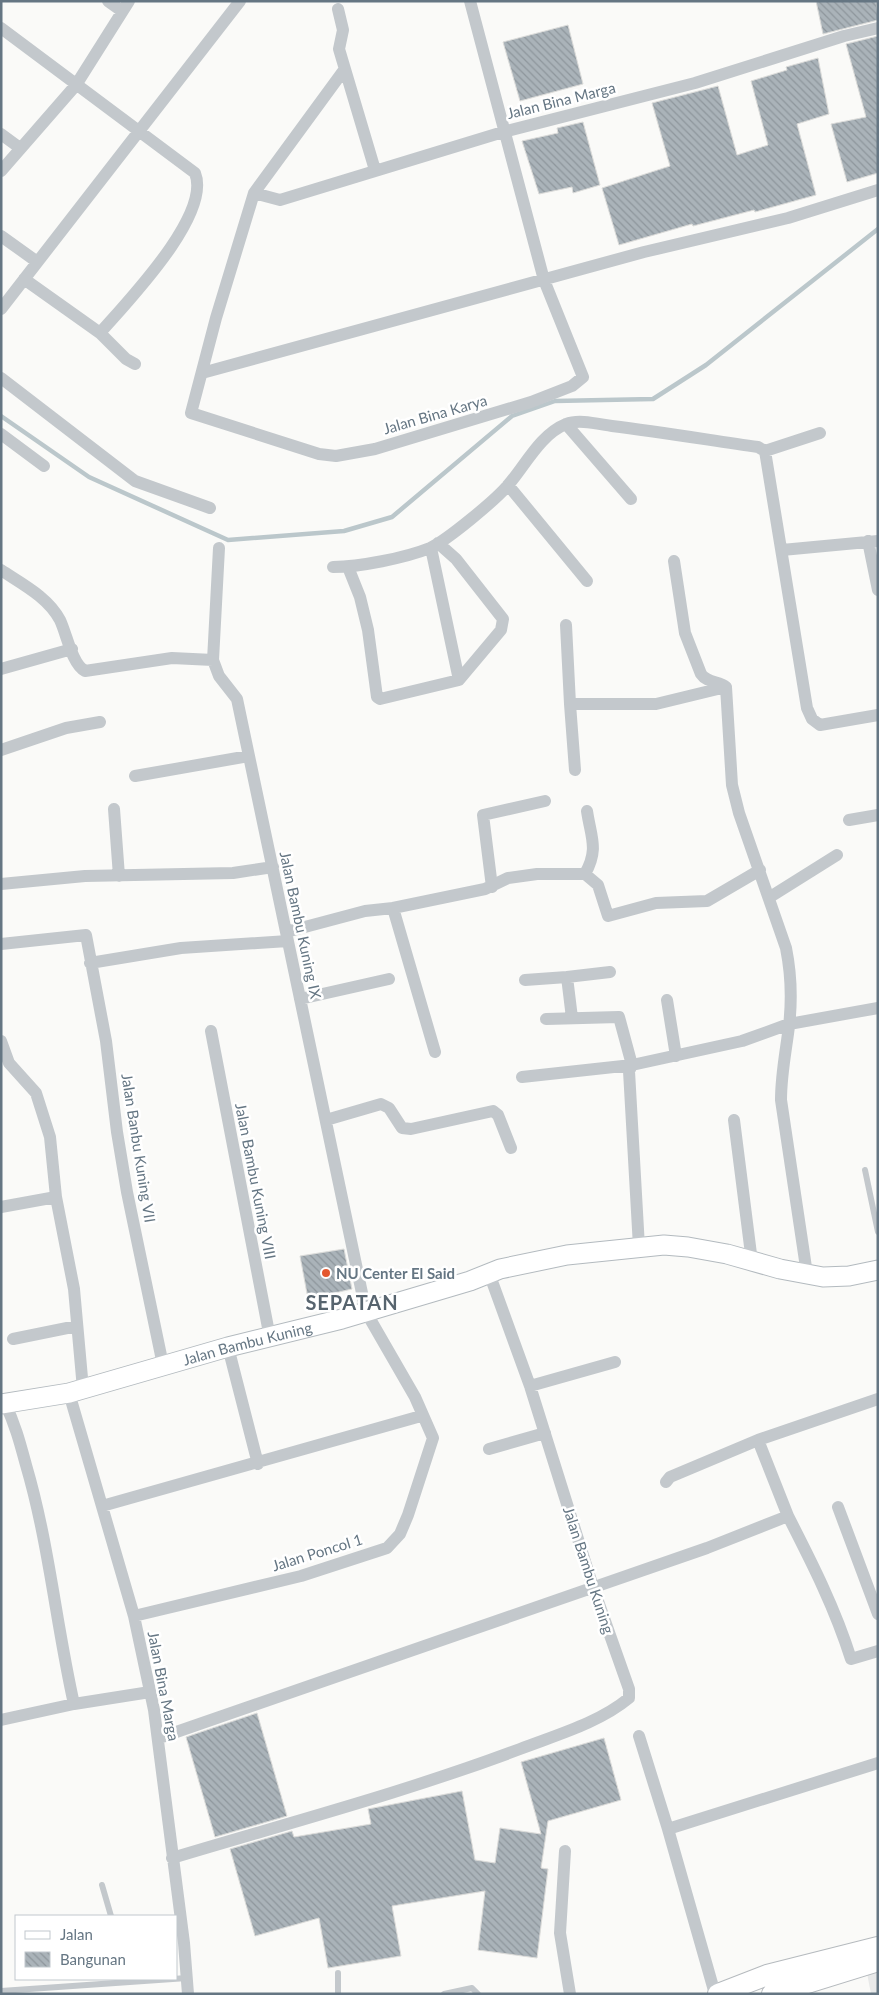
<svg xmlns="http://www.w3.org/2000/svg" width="879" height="1995" viewBox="0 0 879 1995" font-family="Lato,sans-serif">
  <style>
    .built { fill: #e8e9e9 }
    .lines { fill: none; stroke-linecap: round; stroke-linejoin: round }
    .stream { stroke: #bbc7cb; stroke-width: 4.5 }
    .building { fill: url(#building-back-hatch); stroke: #dcdcda }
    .secondary-casing { stroke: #b3babf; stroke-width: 21 }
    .primary-casing { stroke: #b5babe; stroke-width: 22 }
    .lane { stroke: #c3c8cc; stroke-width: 6 }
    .street { stroke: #c3c8cc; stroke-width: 12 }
    .secondary { stroke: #fff; stroke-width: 19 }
    .primary { stroke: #fff; stroke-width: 20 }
    .poi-dot { fill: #e4572e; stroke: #fff; stroke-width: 2 }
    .labels { text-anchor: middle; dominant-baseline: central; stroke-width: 5; stroke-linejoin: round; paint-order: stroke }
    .street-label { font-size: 15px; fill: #657683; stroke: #fff }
    .poi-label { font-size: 15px; font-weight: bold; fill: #657683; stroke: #fff; text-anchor: start }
    .district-label { font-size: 20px; font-weight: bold; letter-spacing: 1px; fill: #57646e; stroke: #fff }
  </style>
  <defs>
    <pattern id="building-back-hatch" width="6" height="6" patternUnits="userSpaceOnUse" patternTransform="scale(1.25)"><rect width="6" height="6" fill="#aab3b9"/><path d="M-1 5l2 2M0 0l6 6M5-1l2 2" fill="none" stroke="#8e969c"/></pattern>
  </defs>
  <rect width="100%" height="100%" fill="#fafaf8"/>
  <path class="built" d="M878 1964V1994H871L866 1968Z"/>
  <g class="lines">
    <path class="stream" d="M1 416 89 477 228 540 344 531 392 517 512 416 555 401 653 399 706 365 878 229"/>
  </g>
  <path class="building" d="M816 1H876L878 20 823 34Z
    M568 25 583 84 520 101 503 42Z
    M878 36V173L847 182 831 124 866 117 846 44Z
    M818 58 829 114 797 124 816 195 755 212 754 210 693 226 692 224 619 245 602 188 670 166 652 103 718 86 737 155 768 145 751 81 787 70 786 67Z
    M583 122 600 185 573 193 572 187 539 194 522 141 558 133 557 128Z
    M344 1249 352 1289 308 1299 300 1256Z
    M257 1713 287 1816 215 1837 186 1737Z
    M604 1738 621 1800 548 1821 541 1868 548 1869 537 1958 478 1950 485 1891 392 1906 401 1956 328 1968 319 1918 255 1936 230 1849 292 1831 294 1837 371 1824 368 1809 462 1791 475 1860 495 1863 500 1828 541 1834 521 1762Z"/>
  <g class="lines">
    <defs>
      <g id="secondary">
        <path id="s1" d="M1 1404 69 1393 228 1347 342 1319 470 1281 500 1269 567 1255 664 1245 688 1247 727 1254 780 1269 823 1277 849 1276 878 1270"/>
      </g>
      <path id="primary" d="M718 1994 767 1975 878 1947
        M772 1994 878 1961"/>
    </defs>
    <use href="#secondary" class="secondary-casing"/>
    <use href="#primary" class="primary-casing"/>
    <path class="lane" d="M865 1170 878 1232
      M102 1885 111 1916
      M338 1973V1994
      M1 1991 187 1978
      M444 1994 472 1988 478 1994"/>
    <path class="street" d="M108 1 122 11
      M338 9 343 30 339 49 375 170
      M1 28 195 173C212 215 126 303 100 333
      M344 70 254 193 216 318 191 413 319 454 336 456 375 449 531 402 572 386 583 377 544 280 470 1
      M1 134 20 148
      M1 171 76 85 129 1
      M254 193 280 200 503 132 695 83 844 36 878 28
      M1 236 36 261
      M24 279 100 333 126 359 135 364
      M1 309 240 1
      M202 373 644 252 788 218 878 190
      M1 378 135 481 210 508
      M566 424 631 499
      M1 434 44 466
      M765 451 807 708 812 719 820 725 878 715
      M508 485 587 581
      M868 541 878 590
      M431 548 459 680
      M782 550 878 541
      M674 561 685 633 701 674C707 683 719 681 726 687L732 785 739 813 786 948C791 973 792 1000 789 1026 786 1051 781 1074 781 1100L807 1274
      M333 567C359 567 405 558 430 548 446 541 497 499 509 484 526 464 541 434 566 424 579 419 598 424 612 426 660 432 709 440 758 447L765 451 820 433
      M348 567 360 597 368 630 377 697 380 699 459 680 501 630 503 619 456 559 438 543
      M1 570C22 584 48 597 60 620 67 635 72 664 85 671L172 658 213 660
      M566 625 570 704
      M1 669 72 649
      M1 750 66 728 100 722
      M575 770 570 704H656L726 687
      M135 776 249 756
      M114 809 119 876
      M849 820 878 815
      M585 874C599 849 591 838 587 811
      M1 884 85 876 233 873 273 867
      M492 887 483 815 545 801
      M770 897 837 855
      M286 932 365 911 393 908
      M1 944 86 935 106 1041 117 1132 127 1192 163 1365
      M90 963 181 948 288 941
      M567 977 610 972
      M525 980 567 977 572 1018
      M300 999 389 979
      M667 1000 676 1056
      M546 1019 619 1017 632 1065 629 1071 639 1247
      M211 1031 270 1338
      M1 1041 9 1063 36 1093 50 1137 56 1197 74 1289 83 1389
      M435 1052 393 908 485 889 508 878 537 874H585L598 885 608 916 656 903 707 901 760 870
      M522 1077 632 1065 742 1041 789 1024 878 1008
      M326 1120 381 1104 389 1108 402 1128 411 1129 493 1111 498 1115 511 1148
      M734 1120 752 1262
      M1 1207 56 1197
      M13 1339 77 1326
      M228 1347 258 1464
      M530 1386 615 1362
      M69 1393 134 1616 154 1710 184 1943 188 1994
      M5 1403C15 1424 20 1443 26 1465 49 1543 56 1624 74 1704
      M758 1440 788 1516
      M489 1449 545 1433
      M666 1482 670 1477 758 1440 878 1399
      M102 1506 421 1416
      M838 1507 878 1614
      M134 1616 301 1576 387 1548 400 1534 408 1515 433 1438 415 1397 366 1312 237 699 219 676 213 660 219 548
      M1 1720 74 1704 150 1692
      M639 1736 668 1829 715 1994
      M159 1738 707 1548 788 1516C812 1563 835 1608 851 1659L878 1651
      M668 1829 878 1763
      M565 1851 560 1933 570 1994
      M172 1858C288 1823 406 1792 520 1749 556 1735 599 1723 629 1698V1689L593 1587 530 1386 489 1273"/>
    <use href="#secondary" class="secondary"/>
    <use href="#primary" class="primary"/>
  </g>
  <circle class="poi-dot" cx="326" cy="1273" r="5"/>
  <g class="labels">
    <g class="street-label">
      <text transform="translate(561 100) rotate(-14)">Jalan Bina Marga</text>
      <text transform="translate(435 414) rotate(-16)">Jalan Bina Karya</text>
      <text transform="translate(301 925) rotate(78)">Jalan Bambu Kuning IX</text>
      <text transform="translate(139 1148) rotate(81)">Jalan Banbu Kuning VII</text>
      <text transform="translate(256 1181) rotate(79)">Jalan Bambu Kuning VIII</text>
      <text stroke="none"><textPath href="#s1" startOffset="254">Jalan Bambu Kuning</textPath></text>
      <text transform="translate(317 1552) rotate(-17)">Jalan Poncol 1</text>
      <text transform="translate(589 1570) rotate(72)">Jalan Bambu Kuning</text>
      <text transform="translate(164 1686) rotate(79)">Jalan Bina Marga</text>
    </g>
    <g class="poi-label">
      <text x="336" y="1273">NU Center El Said</text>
    </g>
    <g class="district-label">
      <text x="352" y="1302">SEPATAN</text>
    </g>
  </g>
  <rect width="879" height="1995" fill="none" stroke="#657683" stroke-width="5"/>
  <rect x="15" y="1915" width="162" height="65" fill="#ffffff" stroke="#c1c8cd"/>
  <rect x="25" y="1931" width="25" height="8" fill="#ffffff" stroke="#c1c8cd"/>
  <text x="60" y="1940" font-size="15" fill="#657683">Jalan</text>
  <rect x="25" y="1952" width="25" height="15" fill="url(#building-back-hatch)" stroke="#c1c8cd"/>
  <text x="60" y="1965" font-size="15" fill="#657683">Bangunan</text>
</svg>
